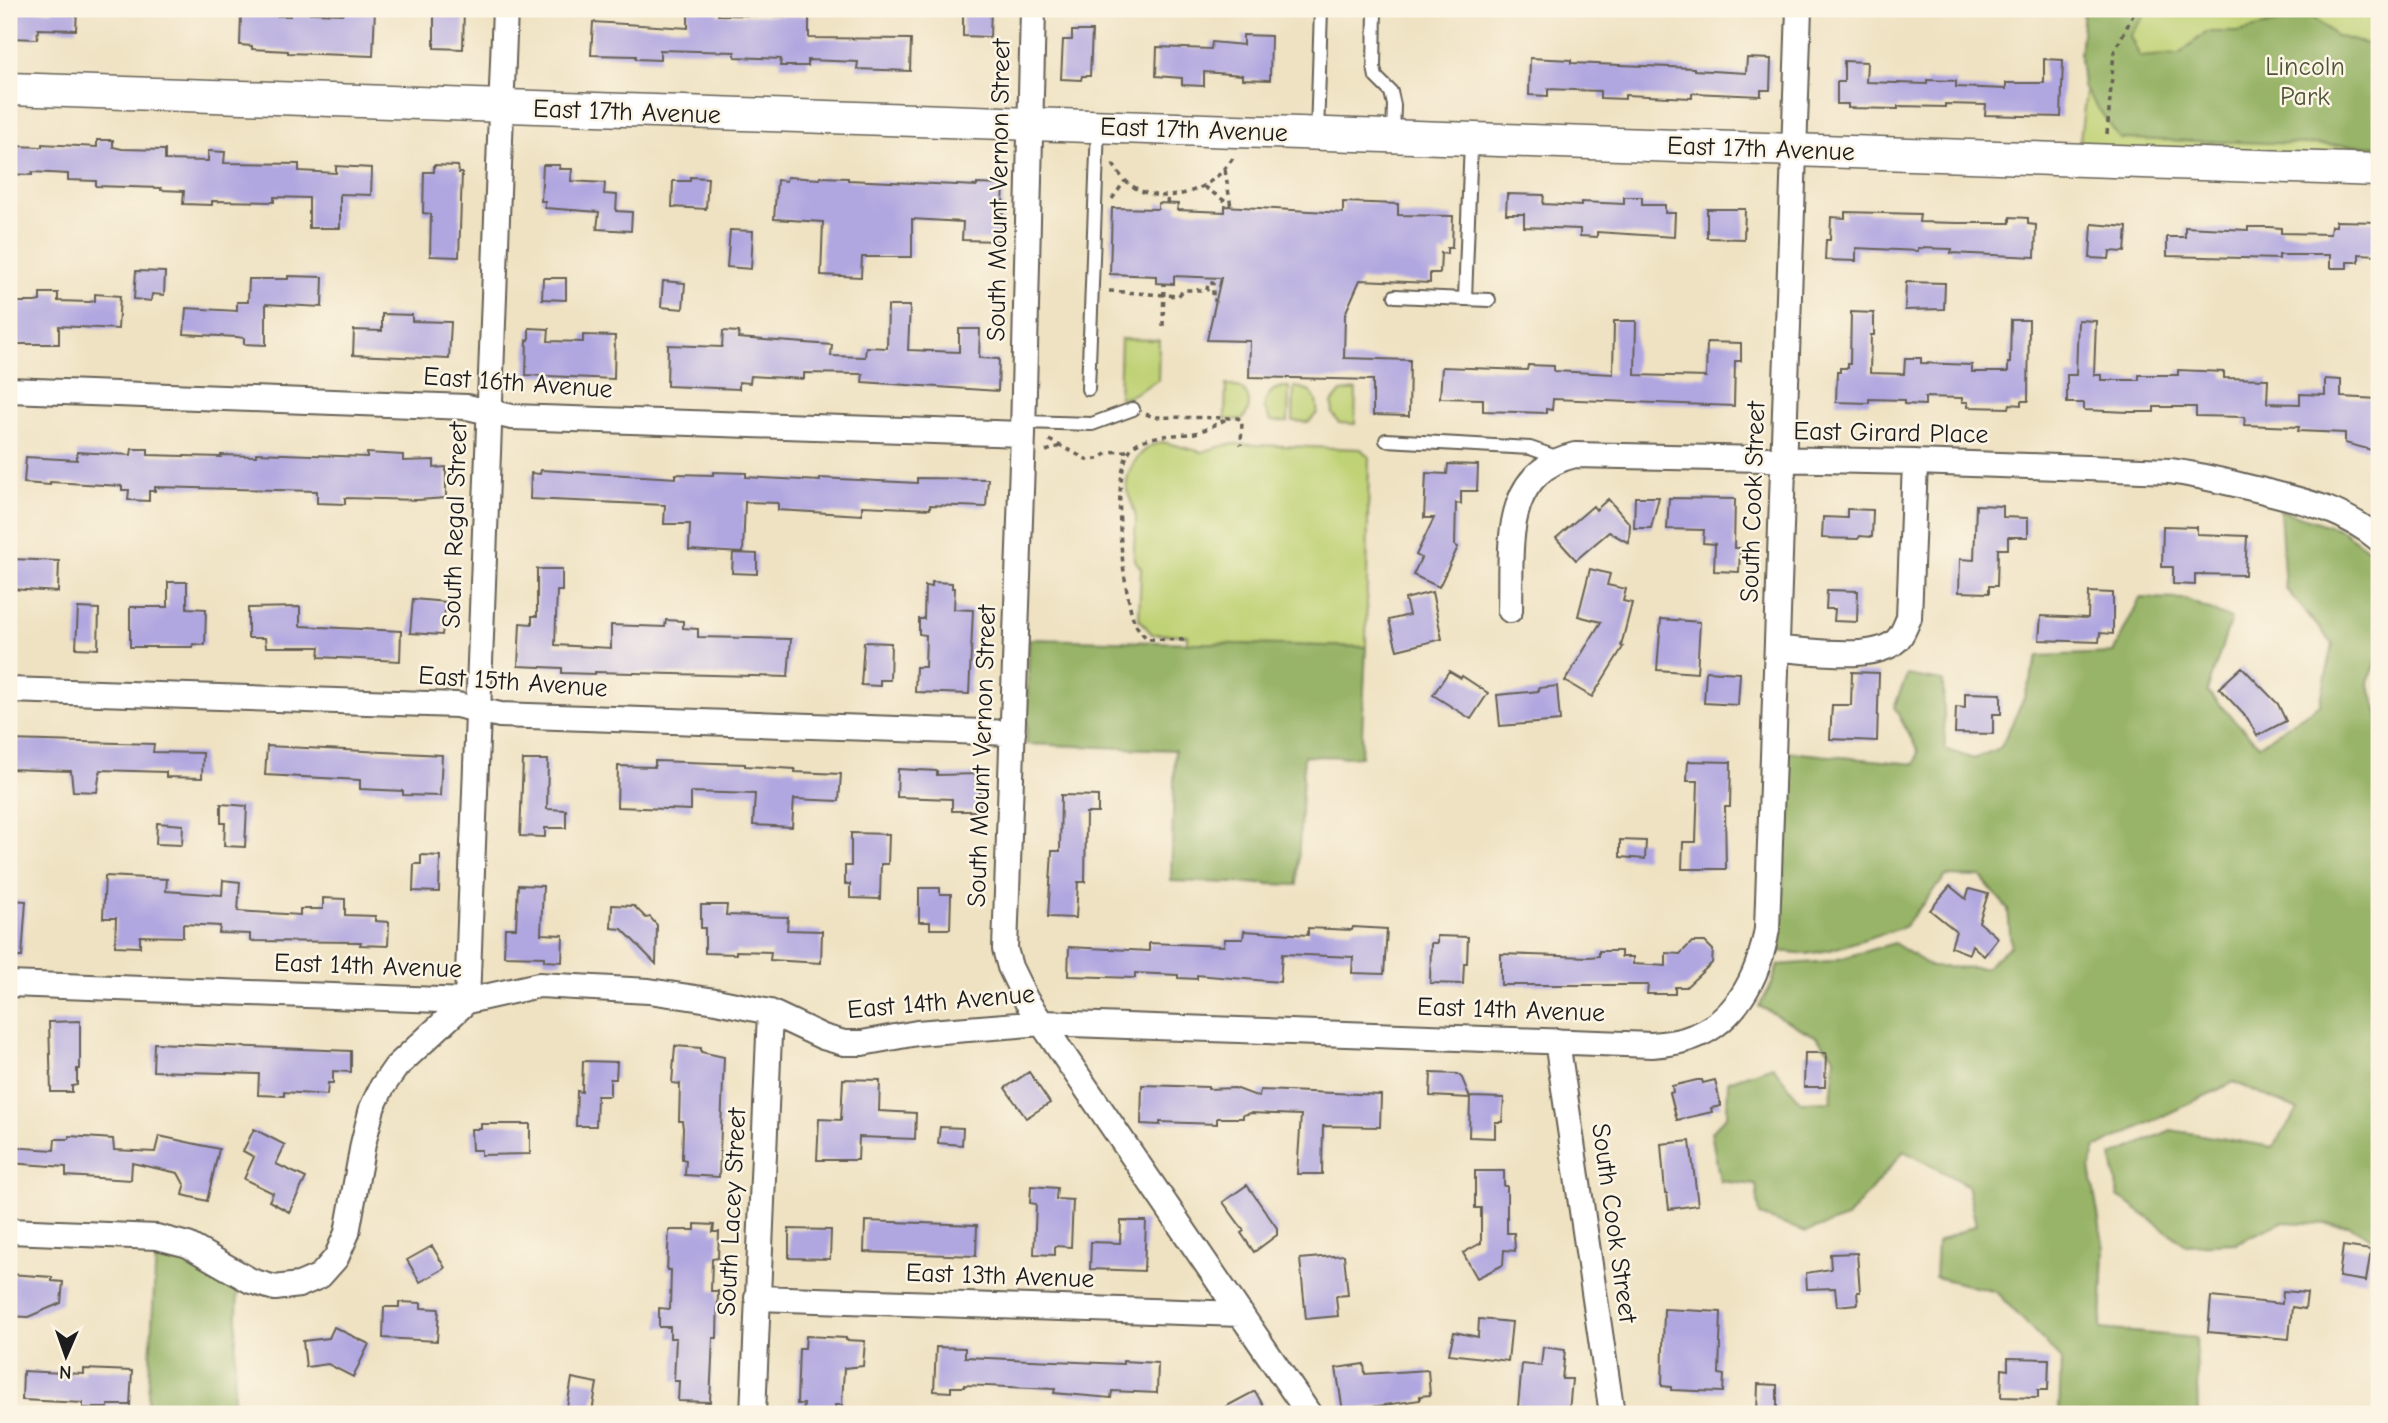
<svg xmlns="http://www.w3.org/2000/svg" width="2388" height="1423" viewBox="0 0 2388 1423" font-family="'Comic Neue',sans-serif">
  <style>
    .green { fill: #c0d276; stroke: #6e7749; stroke-width: 2 }
    .forest { fill: #98b467; stroke: #5a6842; stroke-width: 2 }
    .building { fill: #b1a7e0 }
    .lines { fill: none; stroke-linecap: round; stroke-linejoin: round }
    .service-casing { stroke: #666156; stroke-width: 16 }
    .minor-casing { stroke: #666156; stroke-width: 28 }
    .tertiary-casing { stroke: #666156; stroke-width: 35 }
    .path { stroke: #666156; stroke-width: 3.5; stroke-dasharray: 5 5; stroke-linecap: butt }
    .service { stroke: #fff; stroke-width: 12 }
    .minor { stroke: #fff; stroke-width: 24 }
    .tertiary { stroke: #fff; stroke-width: 32 }
    .labels { text-anchor: middle; dominant-baseline: central; stroke-width: 5; stroke-linejoin: round; paint-order: stroke }
    .park-label { font-size: 26px; fill: #4d5337; stroke: #fcf5e5 }
    .street-label { font-size: 26px; fill: #1c1c1c; stroke: #fcf5e5 }
  </style>
  <rect width="100%" height="100%" fill="#fcf5e5"/>
  <filter id="ink" filterUnits="userSpaceOnUse"><feTurbulence type="fractalNoise" baseFrequency=".0143" numOctaves="2"/><feDisplacementMap in="SourceGraphic" scale="14" xChannelSelector="R" yChannelSelector="G"/><feConvolveMatrix kernelMatrix="1 2 1 2 8 2 1 2 1" color-interpolation-filters="sRGB"/></filter>
  <filter id="wash" filterUnits="userSpaceOnUse"><feTurbulence type="fractalNoise" baseFrequency=".00686" numOctaves="4" result="noise"/><feDisplacementMap in="SourceGraphic" scale="28" xChannelSelector="R" yChannelSelector="G"/><feGaussianBlur stdDeviation="1.57" result="paint"/><feColorMatrix in="noise" values="0 0 0 0 0 0 0 0 0 0 0 0 0 0 0 0 0 1.4 0 .05"/><feComposite in="paint" operator="in"/></filter>
  <g filter="url(#wash)">
    <rect width="100%" height="100%" fill="#efe2c2"/>
    <path class="green" d="M2096 9H2379V158L2079 148Z
      M1121 339 1159 340 1158 380 1128 397H1119Z
      M1226 385 1241 388C1251 397 1252 409 1242 420L1225 419Z
      M1289 387 1288 422 1271 421 1264 408C1266 393 1275 386 1289 387Z
      M1294 387C1310 388 1319 397 1317 413L1309 422 1293 421Z
      M1356 390 1355 424 1339 423 1333 414 1332 403 1341 392Z
      M1163 442 1202 452 1229 444 1361 449 1369 457 1366 647 1187 643V635L1152 634 1139 619 1141 568 1134 559C1133 546 1136 533 1136 520 1135 509 1131 502 1128 493 1122 472 1142 445 1163 442Z"/>
    <path class="forest" d="M2084 9H2149L2130 36 2140 57 2179 54 2206 32H2238L2310 15 2336 36 2374 46 2379 52V146L2120 139 2083 87 2080 56Z
      M2280 510 2342 530 2379 557V657L2368 682 2379 715V1248L2376 1241 2349 1225 2282 1222 2236 1243 2186 1245 2118 1196 2112 1156 2171 1130 2273 1147 2298 1110 2234 1082 2096 1148 2090 1168 2104 1249 2101 1329 2196 1338 2198 1414H2059L2061 1359 1996 1292 1935 1277 1937 1242 1976 1225 1967 1185 1904 1151 1847 1218 1806 1232 1760 1216 1756 1185 1720 1181 1711 1132 1727 1115 1728 1081 1773 1066 1801 1102 1831 1101 1835 1057 1817 1037 1759 1006 1772 984 1778 965 1832 961 1894 943 1932 967 1985 968 2011 945 2008 909 1981 877 1946 876 1904 927 1830 950 1806 954 1780 951 1789 752 1915 764 1918 751 1894 707 1907 675 1943 681 1945 749 1974 759 2001 747 2024 698 2038 656 2113 653 2140 598 2185 599 2231 619 2207 692 2259 745 2320 704 2333 644 2285 588Z
      M1029 639 1366 647 1361 757 1304 756 1297 885 1171 881 1175 750 1026 744Z
      M156 1253 185 1261 238 1290 233 1414H147Z"/>
    <g id="blocks">
      <path class="building" d="M9 9 52 11V9H77L76 30 38 29 37 39 9 38Z
        M344 9H375L373 56 288 53V51L252 49V46L240 45 241 15 290 16V12L343 14Z
        M434 9H464L463 49 434 48Z
        M688 9 718 10V15L809 16V38L911 39 910 71 857 69 858 62 808 60V66H780L781 59 735 57V52L660 50V60L636 59V56L591 55 593 22 688 28Z
        M963 9H991L990 37 963 36Z
        M1072 31H1092L1090 76H1082L1081 80 1061 79 1063 40H1072Z
        M1243 35 1271 36 1270 80 1242 79V75L1204 72V86L1182 85V78L1156 76 1157 47 1211 49 1212 42 1243 45Z
        M1530 58 1571 60V63L1694 68V70L1746 73 1747 58 1771 59 1770 90H1761V96L1692 93V98L1625 95V99L1600 98V91L1548 89V96L1529 95Z
        M2044 59 2063 60 2061 117 1985 115 1986 105 1945 104V107L1898 106V109L1848 108V104H1837V82H1844V61L1867 62 1866 82 1927 84V80L1956 81V87L2006 89V83H2044Z
        M97 140H113V147L122 149 165 150V160L208 161V151L225 152 224 163 299 164V171L336 173V166L372 168 371 195 340 194V228H309V198L274 197V202L212 201V205L183 204 184 191 161 190V188L96 186V181L68 180V174L32 172V175L9 174V151H13V146L42 147V144L97 147Z
        M434 165 458 166 459 173H462L459 257 430 256 431 214 423 213 424 172H434Z
        M543 165H560L559 169H572L571 181 605 183 604 194 617 195 616 211 632 212 631 231 597 229 599 212 545 208V201H541Z
        M690 177 708 178 706 209 672 207 673 181H690Z
        M787 177 820 179V177L848 178V180L977 186V184L1004 185 1001 241 962 240 963 222 912 219V257H862L861 277 821 275 823 222 774 219 777 180 786 181Z
        M1507 194 1544 195 1543 204 1581 206V202L1624 204V197H1642V205H1665V213H1675L1674 237 1597 232V237L1580 236V229L1524 227V214H1506Z
        M1343 202 1398 204V215L1453 216 1452 248H1447V254L1441 253 1440 273H1430V283L1360 280 1345 314 1344 358 1410 360 1409 416 1373 415V380L1249 377 1250 341 1207 340 1221 278 1174 276V284L1156 283V276L1110 274 1112 208 1158 209V203L1178 204 1177 210 1225 212V206L1343 213Z
        M1707 209H1745L1744 239 1707 238Z
        M1845 212 1920 214 1919 222 1958 223H2010V217L2028 218V224L2036 225 2035 257 1951 253 1952 249 1918 248V251L1856 248V261L1825 260 1826 240H1830L1831 217 1845 218Z
        M2336 221 2379 222V255L2359 254V262H2347V268H2330V255H2279V259L2167 256V237H2185V227L2248 230V227H2269L2281 228V233L2330 234 2331 226H2336Z
        M2092 224 2127 227 2125 252 2110 251 2109 259 2090 258Z
        M730 230 753 231 751 269 727 267Z
        M136 271 165 272 164 295 152 294 151 301 134 299Z
        M288 276 323 277 322 307 266 304V345L244 344V338L237 337 184 334 186 308 237 311V302H248L249 279H288Z
        M543 278H566V300L542 299Z
        M663 281 685 283 683 309 661 307Z
        M1906 282 1945 283 1944 309 1905 310Z
        M40 293H58V301L89 302 95 301V294L120 296 118 329 59 326V344H9V302H35L40 301Z
        M888 306H910L908 350 959 352V329H980L979 358 999 359 998 391 862 382 863 374 804 373V379L751 376 750 383 739 382V389L667 386 668 345 722 347 723 331 739 332 738 338 832 345 831 356 865 357 866 347 887 348Z
        M1851 312 1874 313V335H1871L1870 373 1904 374 1905 358H1921V363L1972 365V372H2008V363H2010L2011 320H2029L2028 401H2021V405L2010 404 2009 408 1968 407V402H1962V398L1925 397V405L1904 404V400L1869 399V403L1836 402 1837 372H1840V368H1848V364H1850Z
        M382 314 412 315V321L451 322 449 359 353 355 354 330 382 331Z
        M2078 320 2096 321 2094 375H2101V380H2139V375H2178V370L2224 372V378L2268 379 2267 403 2300 404V394L2325 395V379L2341 380V397L2379 399V452L2345 443V433L2298 431 2299 427 2244 425 2245 417 2196 416V407H2154V412H2129L2084 410V403H2067V375H2076Z
        M1614 321H1636L1635 375 1706 377 1707 342 1741 343V361H1735L1734 406 1553 399 1552 410 1546 409V413L1483 411V399L1440 398 1442 367 1527 370 1528 365 1554 366V371L1613 374Z
        M529 328 549 329 548 341 583 342V335L615 336 614 379 526 375 527 340H529Z
        M132 449H148V455L221 457V455L256 456V453L367 457V453L403 455V461L434 460V468L446 467V498L418 500 345 498V504L317 503V491L155 487V491H149V501L128 500 129 490H122V486L50 482V485L24 483 26 457 77 460V452L131 455Z
        M1448 464 1478 465 1477 491H1461V504L1456 503 1455 545 1458 547 1439 587 1413 575 1421 558 1416 555 1434 518H1424L1426 473 1447 474Z
        M541 470 676 478V474L713 475V472L746 473V477L820 481V478L917 483V478L988 479 986 507 930 505V509L862 506V515L778 510V503L745 502 743 553 689 550 690 524H664L665 505 530 499 531 473 540 474Z
        M1635 497H1659L1651 528H1634Z
        M1669 498 1735 499 1734 548H1740L1739 572 1714 571 1715 544 1703 543 1704 530 1667 529Z
        M1608 499 1630 524 1629 543 1609 532 1576 560 1556 538 1593 506 1596 510Z
        M1976 505 2003 506V517L2028 518V537H2008V549H1998L1997 586H1989V593L1959 592 1960 559 1974 560Z
        M1847 509 1873 510 1872 537 1860 536 1858 539 1822 538 1823 517 1847 518Z
        M2163 526 2197 527V534L2247 536 2245 575 2195 574V585L2173 584V567H2162Z
        M733 553 757 554V574L732 573Z
        M12 559 59 561 58 592 11 589Z
        M537 569H562V591H557L555 645 611 648V625L665 627 666 620 683 621V628L698 629V637L791 639 788 677 595 672V674L562 673V668L518 666 520 623 532 624V616H537Z
        M1590 569 1610 574 1607 585 1626 589 1623 601 1632 603 1621 646 1623 647 1592 697 1565 681 1601 622 1578 616Z
        M168 582H187V608L206 609 205 645 193 644 192 647H130V607H168Z
        M932 582 952 583V588H955L954 609 973 610 969 694 915 692 916 667H925L926 635 919 634V619H924L925 586 932 587Z
        M1827 590 1858 591 1857 622 1834 621 1835 609H1826Z
        M1432 592 1442 639 1397 650 1389 620 1409 615 1405 599Z
        M2089 592 2113 593V634L2100 633 2099 642 2039 640 2041 616 2088 618Z
        M413 599 446 602 442 635 410 633Z
        M300 607V626L401 631 400 661 319 657 320 647H266L265 638H248V608Z
        M78 608 99 609 98 649 76 648Z
        M1661 619 1700 622 1697 673 1657 670Z
        M864 642 891 643 890 680H880V686L861 685Z
        M2242 667 2278 704 2286 721 2257 736 2248 719 2219 688Z
        M1449 671 1461 678 1462 676 1488 693 1471 719 1433 695Z
        M1706 671 1740 673 1738 705 1704 703Z
        M1852 672 1879 673 1877 741 1830 739 1832 705H1851Z
        M1557 686 1560 721 1500 726 1497 695 1539 691 1538 688Z
        M1965 693 2001 694V714H1993V734L1955 733 1956 707 1965 708Z
        M9 740 154 744 153 752 203 753 202 778 166 777V772L100 770 97 792 73 791 71 771 9 769Z
        M267 746 442 755 440 796 403 795V791L360 789V780L265 775Z
        M523 760H548L547 809 566 810V828H545V837L520 836Z
        M655 761 745 764V766L795 769V772L841 774 839 801 794 799 792 827 753 825 755 794 691 792V810L617 807 618 766 655 767Z
        M1688 761 1731 762 1730 807H1725L1726 869H1682L1683 842H1696L1698 781H1687Z
        M898 769 937 771V775L980 774V811H952V799L897 797Z
        M1061 795 1098 796V813H1086L1085 882H1078L1076 918 1048 917 1052 851H1060Z
        M221 804 247 806 245 847 224 846 225 823H221Z
        M157 823 183 825 182 845 156 844Z
        M851 833 889 834 888 864H881L880 899 850 898V884H845V866H851Z
        M1620 840 1646 841 1645 859 1620 857Z
        M421 855 440 856 439 892 413 891 414 864H421Z
        M105 876 167 879 166 891 222 895 223 880 240 882 238 911 300 915V909H323V898L345 899V915L375 916V921L389 922 388 946 360 945 361 942 250 941V934L219 933 220 926 183 924V937L140 936V947L115 946 116 918H103Z
        M518 885 543 886 541 934 563 935 562 962 544 961V957L504 956 505 928H516Z
        M1950 886 1966 899 1969 889 1988 894 1979 922 1998 938 1984 956 1972 945 1969 954 1951 947 1956 931 1930 910Z
        M919 888H940V894H951L950 929H930V922H919Z
        M9 900 26 901 22 957H9Z
        M612 905 634 906 646 918 650 917 657 925 656 964 622 929 611 928Z
        M701 905H727L726 915 788 917 787 930 822 931 821 963 770 960 771 952 736 951V954L705 953V928H701Z
        M1353 927 1387 929 1384 974 1352 973 1353 957 1282 954 1280 982 1197 975V979L1178 978V975L1135 973V978L1068 976 1069 947 1149 951V943L1224 946 1225 939H1243L1244 931 1308 935V928L1352 930Z
        M1437 936 1468 937 1467 963H1464L1463 984 1430 983 1431 943H1437Z
        M1692 942H1705L1713 950 1712 963 1686 987H1675V994H1647L1648 985H1501V954L1589 957 1599 956V951H1621V957H1633V964L1666 966V953L1680 954Z
        M80 1021V1069H77V1085L72 1086V1092H51L49 1022Z
        M154 1043 351 1051V1072L333 1071V1083H328L327 1095 284 1092V1096L258 1095 259 1074 153 1071Z
        M675 1046 701 1048V1052L724 1057 719 1177 685 1175 686 1160 682 1159 683 1128 682 1121H679L680 1084 672 1083Z
        M1805 1053H1826L1825 1087H1804Z
        M583 1061 617 1062 616 1079H610V1096H597L596 1126H576L577 1091 582 1092Z
        M1029 1072 1050 1103 1026 1118 1005 1088Z
        M1431 1073 1458 1074 1462 1078 1470 1098 1430 1096Z
        M843 1079 880 1080 879 1111 916 1113 915 1139 859 1137 858 1160H817L819 1119 841 1120Z
        M1697 1080H1702L1703 1083 1715 1080 1721 1106 1711 1108 1712 1112 1677 1120 1670 1093 1673 1092 1672 1086Z
        M1142 1085 1208 1087V1089L1235 1088 1259 1097 1260 1090 1381 1095 1380 1127 1323 1126 1322 1174H1297L1301 1115 1251 1113 1243 1115V1118H1217V1124L1160 1122V1125L1141 1124Z
        M1470 1097 1504 1098 1502 1122H1495V1138L1469 1137Z
        M481 1124H530V1154L481 1155V1150H472L471 1129H481Z
        M940 1127 963 1128 962 1145 938 1143Z
        M254 1129 285 1145 276 1164 306 1178 289 1212 269 1201 273 1193 244 1179 254 1157 243 1151Z
        M69 1136 113 1139 114 1150 155 1152 159 1136 219 1149 207 1201 183 1195 185 1186 178 1173 132 1163 131 1180 66 1176V1167L9 1163V1147L54 1150 55 1139H69Z
        M1690 1141 1698 1205 1669 1209 1667 1193H1665L1661 1144Z
        M1475 1171H1504V1186H1507V1233H1514L1515 1251 1504 1250 1503 1265 1477 1278 1463 1253 1481 1243V1208H1475Z
        M1247 1185 1277 1228V1235L1254 1252 1241 1233 1244 1231 1223 1202Z
        M1031 1186 1057 1188 1056 1199 1073 1200 1071 1247 1055 1246V1255L1034 1254 1036 1204 1030 1203Z
        M865 1221 977 1225 976 1256 864 1252Z
        M1121 1221H1146L1144 1271 1090 1269 1091 1242 1120 1243Z
        M695 1224 714 1225 713 1232H719L718 1258 712 1259 711 1291H718L717 1338H713L710 1402 678 1401 679 1381H674L676 1338H670V1327H659V1308L670 1309 671 1270H667L669 1230H695Z
        M789 1229 831 1230 830 1259 789 1258Z
        M432 1246 445 1268 420 1282 407 1260Z
        M2343 1246 2371 1250 2366 1281 2339 1277Z
        M1857 1253 1860 1292H1857L1858 1304 1837 1306 1835 1288 1807 1289 1806 1273 1831 1269 1830 1254Z
        M1344 1255 1348 1295 1336 1296 1338 1316 1306 1319 1300 1259Z
        M9 1274 52 1277V1281L63 1282 61 1303 28 1317 9 1316Z
        M2283 1291 2307 1293 2305 1309 2292 1307 2289 1339 2208 1332 2211 1297 2282 1304Z
        M399 1302 421 1303V1308L439 1309 437 1341 383 1338 384 1307H399Z
        M1664 1309 1721 1312 1719 1374 1724 1375 1723 1392 1671 1390V1387L1662 1386Z
        M1479 1319 1512 1322 1508 1361 1449 1354 1454 1332 1478 1337Z
        M334 1327 369 1344 353 1377 328 1364 306 1367 303 1341 329 1338Z
        M806 1336 846 1338V1340L865 1341 863 1366 844 1368 842 1405H835V1414H803L804 1404H797L799 1348H805Z
        M936 1347 965 1348V1357L1123 1364V1361L1158 1363 1157 1393 1112 1391 1111 1398 1054 1393 1055 1389 964 1385V1387H951V1392L934 1391Z
        M1543 1347 1565 1350 1562 1379H1572L1569 1412 1518 1407 1522 1364 1541 1366Z
        M2008 1358 2049 1359 2048 1390H2038V1398L2001 1397 2002 1369 2008 1370Z
        M1364 1364 1365 1374 1428 1370 1430 1395 1420 1396V1400L1343 1411 1336 1368Z
        M84 1369 132 1371 130 1405H108V1408H83V1403L22 1400 23 1371 84 1374Z
        M572 1378 597 1383 592 1412 567 1407Z
        M1758 1384 1777 1385V1414H1757Z
        M1255 1391 1268 1414H1212Z"/>
    </g>
  </g>
  <g filter="url(#ink)">
    <use href="#blocks" fill-opacity="0" stroke="#666156" stroke-width="2"/>
    <g class="lines">
      <defs>
        <path id="service" d="M1375 9 1374 67 1376 77 1391 92 1394 105 1393 137
          M1317 134 1321 9
          M1395 296 1489 300
          M1465 299 1471 140
          M1088 389 1098 127
          M1023 422 1092 424 1133 409
          M1386 440 1530 448 1559 458"/>
        <path id="minor" d="M1033 9 1023 434 1005 949 1010 967 1026 1000 1309 1414
          M9 390 467 407 512 417 1023 434
          M1510 610C1512 549 1500 473 1575 455L1915 462 2170 471C2201 475 2230 483 2260 490 2307 502 2340 508 2379 539
          M1778 649C1808 650 1873 662 1896 641 1903 635 1905 626 1909 618L1915 462
          M9 690 457 705 500 715 1013 733
          M9 984 467 1001 539 985 649 991 716 1001 770 1012 823 1037 844 1043H862L917 1033 1043 1023 1652 1045C1663 1044 1674 1043 1684 1040 1735 1026 1759 976 1767 929L1799 9
          M467 1001 505 9
          M1557 1041 1612 1414
          M9 1231 157 1237 188 1245 251 1281 275 1288 299 1285 320 1276 336 1258 347 1233 363 1144 372 1108 382 1087 396 1067 467 1001
          M757 1298 1241 1314
          M753 1414 770 1012"/>
        <path id="tertiary" d="M9 89 2379 170"/>
      </defs>
      <use href="#service" class="service-casing"/>
      <use href="#minor" class="minor-casing"/>
      <use href="#tertiary" class="tertiary-casing"/>
      <path class="path" d="M2107 134 2114 52 2136 9
        M1113 164C1140 214 1206 200 1233 158
        M1225 170 1231 207
        M1204 187 1231 205
        M1112 199 1125 181
        M1167 204 1168 195
        M1109 291 1178 296 1184 290H1207L1208 283H1213V300H1215
        M1163 326 1164 284
        M1146 414 1153 417 1238 418 1242 422 1241 445
        M1049 440 1088 460 1098 459 1110 452 1127 451
        M1046 451 1060 446
        M1184 640 1147 639C1142 633 1136 627 1134 621 1123 591 1107 461 1136 444 1153 434 1176 436 1195 433 1206 430 1218 423 1229 418"/>
      <use href="#service" class="service"/>
      <use href="#minor" class="minor"/>
      <use href="#tertiary" class="tertiary"/>
    </g>
  </g>
  <g class="labels">
    <g class="park-label">
      <text x="2305" y="67">Lincoln<tspan x="2305" dy="30">Park</tspan></text>
    </g>
    <g class="street-label">
      <text transform="translate(627 112) rotate(2)">East 17th Avenue</text>
      <text transform="translate(1194 130) rotate(2)">East 17th Avenue</text>
      <text transform="translate(1761 149) rotate(2)">East 17th Avenue</text>
      <text transform="translate(999 190) rotate(-89)">South Mount Vernon Street</text>
      <text transform="translate(518 383) rotate(4)">East 16th Avenue</text>
      <text transform="translate(1891 433) rotate(1)">East Girard Place</text>
      <text transform="translate(1753 502) rotate(-88)">South Cook Street</text>
      <text transform="translate(455 525) rotate(-88)">South Regal Street</text>
      <text transform="translate(513 682) rotate(4)">East 15th Avenue</text>
      <text transform="translate(982 756) rotate(-88)">South Mount Vernon Street</text>
      <text transform="translate(368 966) rotate(2)">East 14th Avenue</text>
      <text transform="translate(941 1002) rotate(-5)">East 14th Avenue</text>
      <text transform="translate(1511 1010) rotate(2)">East 14th Avenue</text>
      <text transform="translate(732 1212) rotate(-87)">South Lacey Street</text>
      <text transform="translate(1614 1223) rotate(82)">South Cook Street</text>
      <text transform="translate(1000 1276) rotate(2)">East 13th Avenue</text>
    </g>
  </g>
  <rect width="2388" height="1423" fill="none" stroke="#fcf5e5" stroke-width="35"/>
  <g transform="translate(66 1356) rotate(182)" stroke="#fcf5e5" stroke-width="5" paint-order="stroke">
  <path d="M0-5L12 26L0 18L-12 26Z" fill="#1c1c1c"/>
  <text y="-10" font-size="19" font-weight="bold" text-anchor="middle" fill="#1c1c1c">N</text>
  </g>
</svg>
